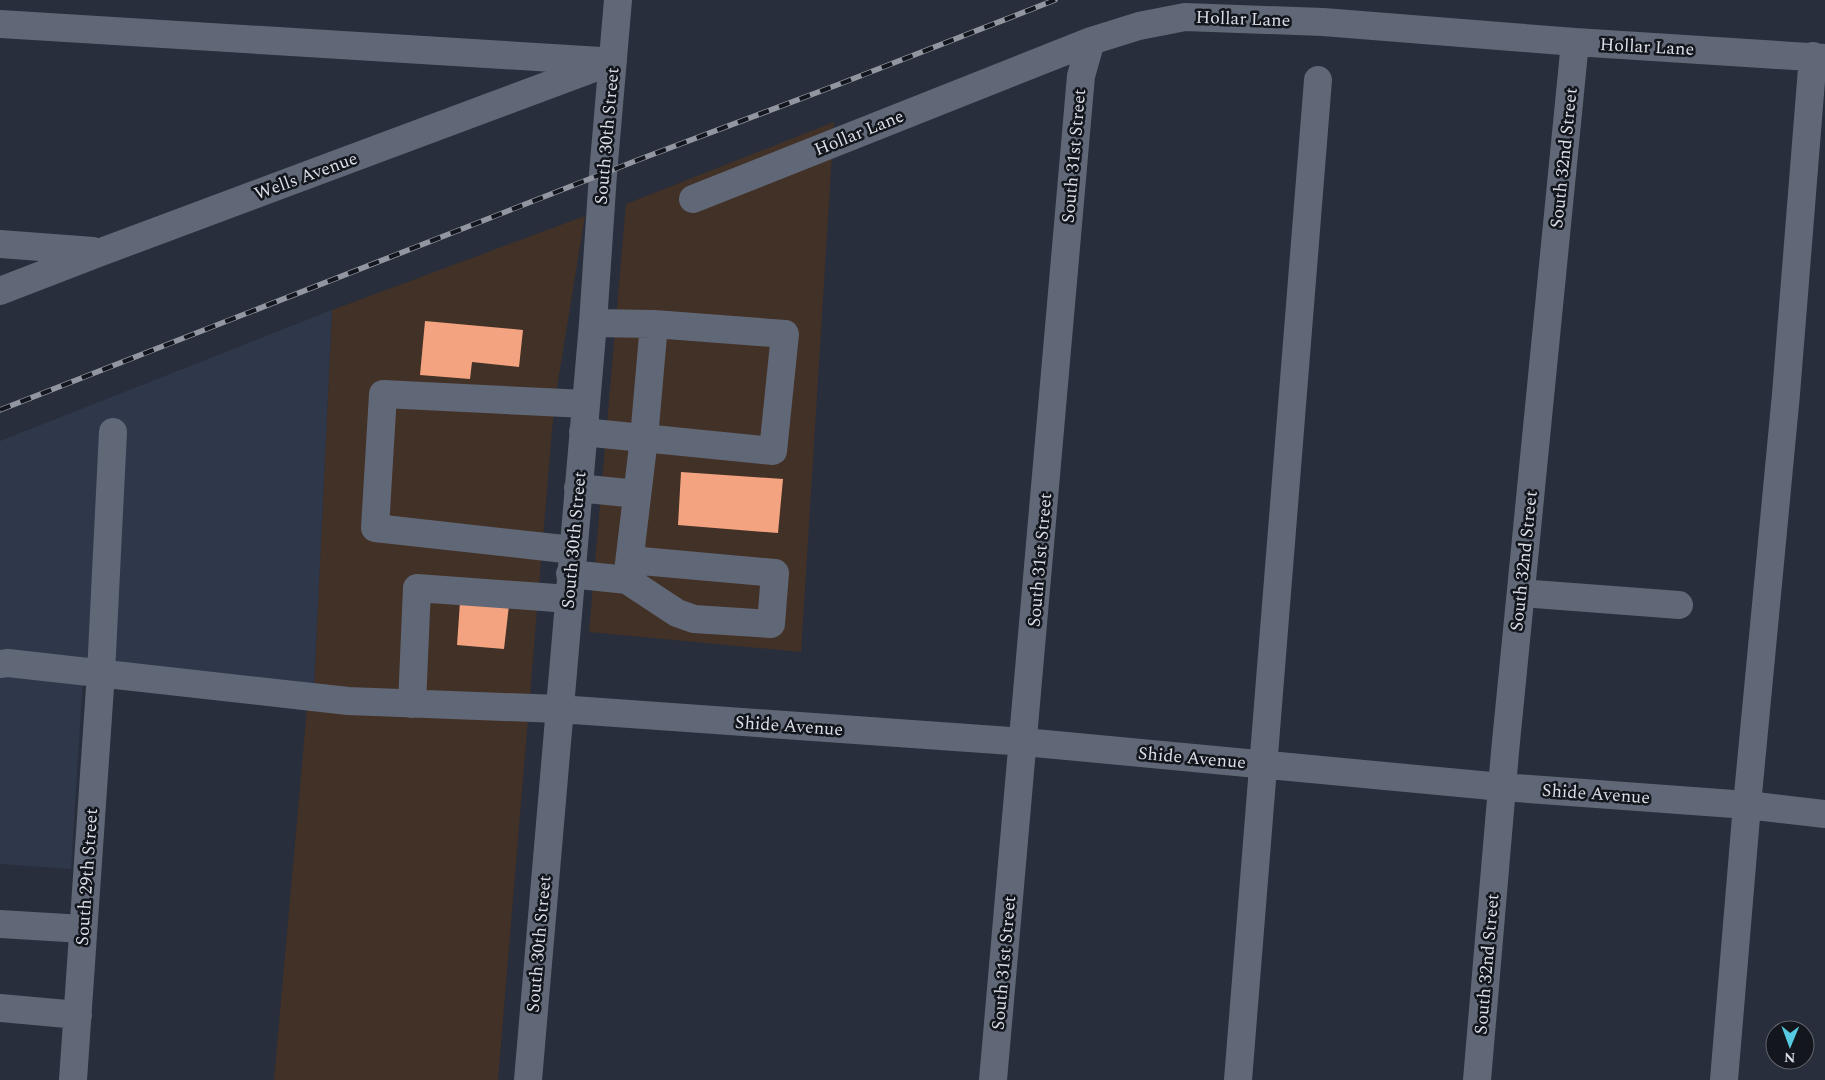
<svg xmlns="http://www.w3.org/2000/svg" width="1825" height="1080" viewBox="0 0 1825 1080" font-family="Spectral,serif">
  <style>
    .commercial { fill: #423127 }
    .built { fill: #2f374a }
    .building { fill: #f4a380 }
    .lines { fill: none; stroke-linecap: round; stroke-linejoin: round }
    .minor { stroke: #606776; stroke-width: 28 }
    .rail-casing { stroke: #9296a1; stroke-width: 5.5 }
    .rail { stroke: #13161c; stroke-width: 4; stroke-dasharray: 11; stroke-linecap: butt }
    .labels { text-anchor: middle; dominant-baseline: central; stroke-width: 5; stroke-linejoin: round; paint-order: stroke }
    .street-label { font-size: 18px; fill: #dadee7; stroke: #13161c }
  </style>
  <rect width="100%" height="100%" fill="#282e3b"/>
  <path class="commercial" d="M834 122 801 652 589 632 626 204Z
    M585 216 557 387 552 430 498 1080H274L307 708 314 687 332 310Z"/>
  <path class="built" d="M332 310 314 687 83 676 71 869 0 864V441Z"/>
  <path class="building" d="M425 321 523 330 519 367 472 362 470 379 420 375Z
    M681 472 783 479 778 533 678 525Z
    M460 602 509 605 504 649 457 645Z"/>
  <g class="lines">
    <path class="minor" d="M0 24 601 61
      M693 199 1091 41 1139 26 1185 17 1323 22 1575 42 1825 58
      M0 244 93 251
      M0 291 101 252 613 61
      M583 432 773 451 785 334 654 324 593 323
      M578 488 637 494
      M573 550 375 528 383 394 585 404
      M570 574 627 580 644 438 654 324
      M627 580 677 613 694 619 771 624 775 573 630 560
      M1521 593 1679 605
      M0 664 8 663 348 701 559 709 1024 742 1502 787 1747 805 1825 814
      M412 704 417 588 569 599
      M0 924 83 929
      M0 1008 78 1015
      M73 1080 101 673 113 432
      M528 1080 593 323 603 174 618 0
      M993 1080 1081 76 1091 41
      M1238 1080 1318 80
      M1477 1080 1505 752 1575 42
      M1724 1080 1747 805 1786 394 1813 56"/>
    <defs>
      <path id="rail" d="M0 410 643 158 837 85 1055 0"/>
    </defs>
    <use href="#rail" class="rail-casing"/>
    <use href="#rail" class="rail"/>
  </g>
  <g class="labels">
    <g class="street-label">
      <text transform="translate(1243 19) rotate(2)">Hollar Lane</text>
      <text transform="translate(1647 47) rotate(3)">Hollar Lane</text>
      <text transform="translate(859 133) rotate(-22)">Hollar Lane</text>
      <text transform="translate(607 136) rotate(-85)">South 30th Street</text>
      <text transform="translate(1074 156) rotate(-85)">South 31st Street</text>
      <text transform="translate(1564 158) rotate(-84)">South 32nd Street</text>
      <text transform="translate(306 176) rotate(-20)">Wells Avenue</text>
      <text transform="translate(574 540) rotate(-85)">South 30th Street</text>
      <text transform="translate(1040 560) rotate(-85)">South 31st Street</text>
      <text transform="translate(1524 561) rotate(-84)">South 32nd Street</text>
      <text transform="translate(789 726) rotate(4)">Shide Avenue</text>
      <text transform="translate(1192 758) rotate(5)">Shide Avenue</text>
      <text transform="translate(1596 794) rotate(4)">Shide Avenue</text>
      <text transform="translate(87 877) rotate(-86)">South 29th Street</text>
      <text transform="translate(539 944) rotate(-85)">South 30th Street</text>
      <text transform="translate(1004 963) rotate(-85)">South 31st Street</text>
      <text transform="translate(1487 964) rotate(-85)">South 32nd Street</text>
    </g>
  </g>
  <g transform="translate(1790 1045) rotate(181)"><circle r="24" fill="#13161c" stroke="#63666d"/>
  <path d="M0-4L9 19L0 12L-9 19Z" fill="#55cae0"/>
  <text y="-8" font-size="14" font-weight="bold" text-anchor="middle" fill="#dadee7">N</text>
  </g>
</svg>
